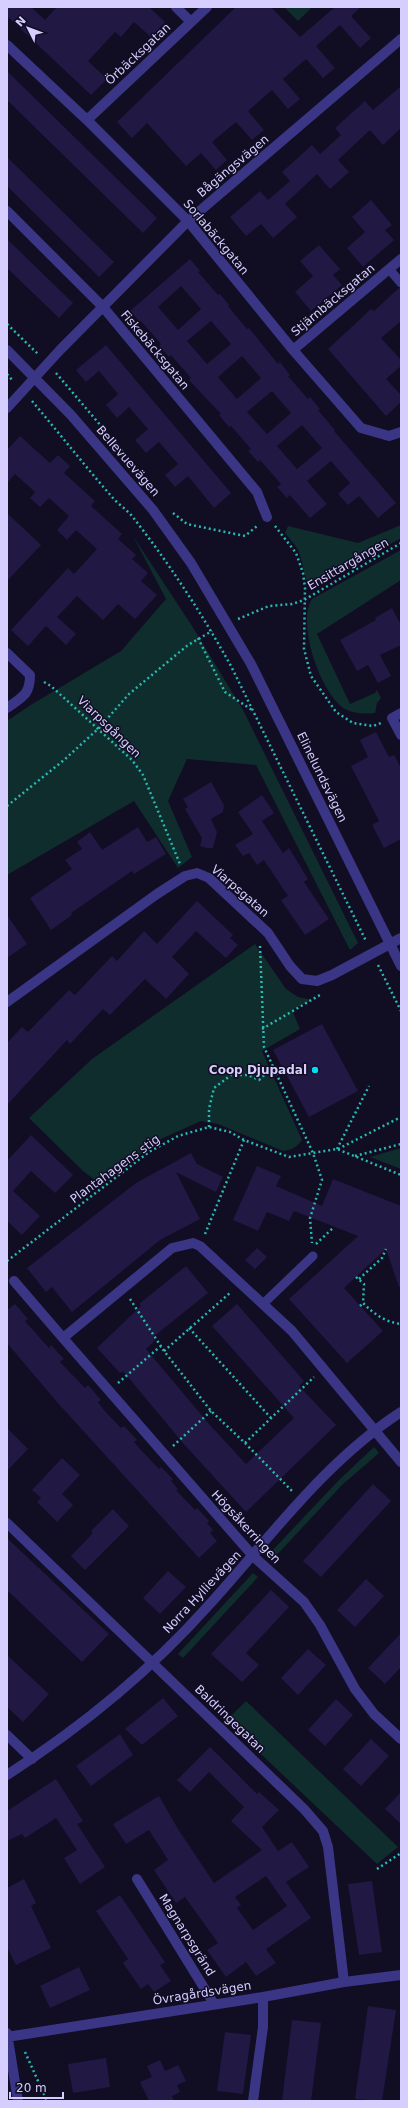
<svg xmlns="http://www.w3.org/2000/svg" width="408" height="2108" viewBox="0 0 408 2108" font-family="'DejaVu Sans',sans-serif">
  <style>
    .green { fill: #0f2d2c }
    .building { fill: #221844; fill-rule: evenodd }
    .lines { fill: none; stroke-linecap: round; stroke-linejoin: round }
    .path { stroke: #29b9b3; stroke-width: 2.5; stroke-dasharray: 2 3; stroke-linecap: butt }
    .service { stroke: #3a3584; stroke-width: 9 }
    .minor { stroke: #3a3584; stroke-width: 10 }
    .tertiary { stroke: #3a3584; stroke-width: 10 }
    .poi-dot { fill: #00dbf9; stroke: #110d23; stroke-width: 1.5 }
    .labels { text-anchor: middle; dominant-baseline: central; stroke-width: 3; stroke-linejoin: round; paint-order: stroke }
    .street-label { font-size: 12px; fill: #d5ceff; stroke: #110d23 }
    .poi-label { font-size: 12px; font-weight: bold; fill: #d5ceff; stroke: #110d23; text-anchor: end }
  </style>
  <rect width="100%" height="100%" fill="#110d23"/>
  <path class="green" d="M284 7H312L298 21Z
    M401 525V538L311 589C305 584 303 560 298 550 295 544 289 538 285 533L288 526 358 543Z
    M133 536 192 626 243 710 358 943 350 950 256 765 187 759 168 801 192 857 178 868 134 801 7 875V721L29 706 121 651 166 599Z
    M401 550V580L317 634 350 704 375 693 377 690 381 698 377 703 375 713C365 714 355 714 345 709 321 695 296 623 312 599Z
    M255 944 286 989 298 997 312 1000 292 1010 300 1029 262 1051 302 1140C297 1147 292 1150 283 1151L218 1124 201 1121 161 1139 100 1184 83 1171 29 1118 92 1059Z
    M401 1148V1169L370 1157Z
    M374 1447 379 1453 342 1485 274 1558 269 1554 339 1480Z
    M253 1573 258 1577 183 1658 178 1654Z
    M246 1701 398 1847 377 1864 226 1721Z"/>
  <path class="building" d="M7 7H31L45 20 57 7H149L165 22 151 37 134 22 121 37 115 32 88 61 107 79 91 95 7 16Z
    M236 7H271L300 37 335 7H361L351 16 371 38 360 48 340 25 316 46 335 68 323 78 306 59 283 79 300 99 288 109 272 90 248 111 264 130 252 140 236 122 212 142 227 160 216 170 201 153 186 166 147 123 132 138 117 122Z
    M7 71 157 218 143 233 7 100Z
    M401 86V128L383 145 370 130 338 160 349 172 330 189 317 174 285 204 297 217 273 238 261 224 246 236 230 217 260 191 268 200 290 181 282 172 312 145 320 154 341 135 335 128 365 101 373 110Z
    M7 157 114 262 99 277 7 186Z
    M371 200 392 225 385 230 394 240 363 267 347 248 365 232 352 217Z
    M7 239 73 303 59 318 7 268Z
    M319 245 340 269 333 275 342 285 311 311 295 292 313 276 300 261Z
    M190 259 200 271 198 272 218 295 220 294 229 305 228 306 247 329 249 328 278 364 280 362 290 375 288 376 308 399 310 397 320 409 318 410 335 430 334 431 396 503 378 518 359 496 348 505 338 494 350 483 331 461 307 481 327 504 310 518 290 495 287 498 277 487 281 484 260 460 258 462 248 451 251 449 231 426 229 427 219 415 221 414 189 380 191 378 171 355 169 357 159 346 161 344 141 321 140 322 130 311ZM181 286 201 309 178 330 158 307ZM211 321 231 344 207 364 187 341ZM242 356 261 378 237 399 218 377ZM272 391 291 413 267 434 247 412ZM302 425 322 448 297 469 277 446Z
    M399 288 401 289V321L381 338 401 360V366L386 379 401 395V402L386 416 328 349 371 309 374 311Z
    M106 345 231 493 214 508 188 476 175 487 165 475 178 464 159 442 146 453 135 440 148 429 129 407 117 418 106 405 118 394 99 371 86 382 76 370Z
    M20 436 50 463 58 455 70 466 64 473 95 501 91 506 122 534 118 539 136 555 132 559 148 573 141 581 157 595 135 619 118 604 103 620 77 596 57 617 76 634 66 645 46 626 28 646 11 630 68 568 74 574 97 549 76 530 67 540 57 530 69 516 49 498 40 507 30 498 35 492 15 474 7 483V450Z
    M7 513 41 545 7 581Z
    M392 608 401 625V645L380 655 391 676 378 683 368 665 357 671 340 640 376 620 375 618Z
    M376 732 389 757 394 755 401 768V839L384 848 372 825 379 821 351 766 368 757 360 740Z
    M211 782 224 805 223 812 211 819 217 832 213 848H207L200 846 202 838 185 809 188 807 183 799Z
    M262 795 274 813 262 821 283 853 289 848 308 879 304 882 329 919 305 935 281 900 288 896 264 860 257 865 249 853 243 856 235 845 253 834 238 812Z
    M138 827 147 842 156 837 166 854 134 874 132 871 71 913 72 915 51 930 30 898 72 869 65 860 82 849 77 842 90 832 102 850Z
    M197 901 233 935 230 938 238 945 226 958 196 931 172 957 189 974 166 999 145 979 110 1015 103 1009 70 1044 67 1040 7 1105V1043L22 1027 28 1032 69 990 75 995 112 956 117 961 144 931 157 944Z
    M7 915 27 944 7 958Z
    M322 1024 358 1091 309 1117 273 1050Z
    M31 1135 73 1175 55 1193 31 1171 13 1191 40 1216 22 1235 7 1221V1161Z
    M191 1153 197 1164 223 1177 216 1192 176 1172 200 1219 160 1240 72 1312 52 1287 46 1292 27 1268 136 1183Z
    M257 1166 281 1176 276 1186 322 1206 333 1179 401 1206V1286L399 1287 386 1249 344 1288 383 1331 347 1363 289 1299 358 1236 294 1211 289 1221 267 1212 258 1231 233 1220Z
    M257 1248 267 1257 255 1269 245 1260Z
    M186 1266 208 1293 153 1337 155 1340 146 1349 209 1424 246 1464 294 1418 212 1326 237 1304 304 1381 299 1386 336 1425 246 1512 182 1442 123 1371 120 1373 97 1348 141 1306 139 1304Z
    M15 1304 28 1319 25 1321 40 1338 49 1348 51 1345 64 1359 60 1362 85 1388 88 1385 101 1400 98 1402 103 1409 121 1428 124 1426 137 1440 134 1442 140 1449 159 1469 161 1467 173 1479 171 1481 178 1489 176 1490 195 1510 197 1508 209 1521 207 1523 213 1530 210 1533 217 1541 199 1558 56 1401 7 1343V1310Z
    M7 1428 28 1449 7 1471Z
    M62 1458 80 1475 62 1494 73 1505 57 1522 37 1502 41 1498 32 1490Z
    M373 1484 391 1501 321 1577 303 1561Z
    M113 1509 129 1526 85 1570 71 1556 93 1533 91 1531Z
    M7 1538 109 1634 82 1662 7 1590Z
    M168 1571 186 1587 160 1614 143 1598Z
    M366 1579 384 1596 355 1627 337 1610Z
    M271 1590 289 1607 246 1653 259 1665 242 1682 211 1654Z
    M401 1633V1667L385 1684 368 1668Z
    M308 1649 326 1665 298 1695 281 1678Z
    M7 1655 49 1694 23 1722 7 1707Z
    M163 1698 178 1716 142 1745 125 1729Z
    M336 1699 353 1715 325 1746 308 1730Z
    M120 1734 133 1755 91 1786 76 1766Z
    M371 1739 389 1756 361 1786 343 1769Z
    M210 1747 257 1794 259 1792 279 1810 262 1827 278 1851 292 1842 309 1867 286 1882 311 1918 266 1949 276 1963 256 1976 246 1962 226 1977 207 1950 218 1943 185 1897 176 1903 154 1870 168 1860 149 1830 126 1844 113 1824 159 1796 178 1829 214 1883 262 1850 231 1821 244 1807 209 1772 190 1792 177 1780ZM266 1876 287 1906 253 1930 237 1908 241 1905 235 1897Z
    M56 1779 83 1821 77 1824 105 1867 80 1884 64 1858 77 1850 56 1818 25 1838 22 1834 7 1841V1811Z
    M401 1792V1824L385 1809Z
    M24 1879 36 1903 31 1906 51 1948 16 1965 7 1947V1888Z
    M372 1881 382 1952 359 1955 348 1884Z
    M120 1895 165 1962 160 1965 171 1981 154 1992 148 1984 141 1989 123 1963 128 1959 96 1911Z
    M79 1967 90 1990 50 2008 40 1986Z
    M368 2006 396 2010 382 2101 355 2099Z
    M292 2020 321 2023 311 2101H282Z
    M225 2032 251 2035 243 2094 217 2091Z
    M106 2058 110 2087 73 2093 68 2064Z
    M160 2060 165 2071 178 2065 186 2081 177 2085 180 2092 172 2096 174 2101H149L140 2082 152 2077 147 2066Z"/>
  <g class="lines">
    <path class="path" d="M7 324 39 355
      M56 373 124 453
      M7 374 13 381
      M32 401C59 433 85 466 112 497 118 504 126 509 132 516 169 563 202 614 231 666L366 941
      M173 513 187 524 245 536 257 526
      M275 526 296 553 303 573 305 588 304 649 311 676 336 712 353 723 373 726 381 723
      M238 619 269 606 292 604 304 600 401 543
      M198 638 225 692 252 710
      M44 682 51 686 132 760 143 775 180 864
      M7 806 64 760 99 728 129 694 188 645 212 631
      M260 946 264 1047 313 1153 322 1180 310 1218 312 1243
      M378 965 401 1011
      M262 1029 320 995
      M209 1127V1109L214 1088 231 1075H248L259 1080 272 1068
      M337 1149 369 1086
      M338 1149 401 1117
      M355 1156 401 1144
      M205 1234 244 1140
      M316 1244 334 1227
      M7 1261 149 1152 178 1136 209 1127 230 1132 244 1140 289 1157 337 1149 401 1175
      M356 1277 364 1284 363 1303C374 1314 385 1322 401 1324
      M359 1279 382 1258 386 1249
      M130 1299 164 1351 211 1411 245 1443 314 1377
      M360 1306 363 1303
      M189 1328 271 1418
      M164 1351 231 1292
      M118 1383 162 1345
      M245 1443 292 1491
      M173 1446 211 1411
      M377 1869 401 1853
      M25 2052 47 2101"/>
    <path class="service" d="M389 269 401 283
      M263 1304 313 1256"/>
    <path class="minor" d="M176 7 191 22
      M7 45 87 120 188 221 293 350 361 428 389 436 401 432
      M87 120 207 7
      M7 211 103 307 257 492 267 517
      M293 350 401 259
      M7 408 60 350 188 221 401 39
      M7 653 30 675C30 695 22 697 7 708
      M401 713 392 718 401 735
      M7 1002 157 894 185 876 197 873 209 878 268 933 290 966 302 979 317 981 332 975 401 938
      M14 1281 63 1338
      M401 1462 292 1331 200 1246 193 1243 172 1248 63 1338 253 1556 304 1602 320 1625 355 1689 374 1714 401 1739
      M7 1523 304 1809 323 1831 328 1847 344 1982
      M7 1735 32 1759
      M7 1775C80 1728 150 1671 208 1606 269 1539 324 1462 401 1412
      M137 1879 214 2004
      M7 2033 18 2101
      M7 2037 263 1997 344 1982 401 1975
      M253 2101 263 2027V1997"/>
    <path class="tertiary" d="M7 350 71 415 153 510 191 563 251 664 401 966"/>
  </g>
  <circle class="poi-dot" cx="315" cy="1070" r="4"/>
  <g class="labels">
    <g class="street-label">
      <text transform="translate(138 54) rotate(-43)">Örbäcksgatan</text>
      <text transform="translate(233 166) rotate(-40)">Bågängsvägen</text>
      <text transform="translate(216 237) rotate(50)">Sorlabäckgatan</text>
      <text transform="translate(333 300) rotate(-40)">Stjärnbäcksgatan</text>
      <text transform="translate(155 350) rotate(50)">Fiskebäcksgatan</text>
      <text transform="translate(128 461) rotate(49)">Bellevuevägen</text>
      <text transform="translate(348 564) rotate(-30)">Ensittargången</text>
      <text transform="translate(109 727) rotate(44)">Viarpsgången</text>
      <text transform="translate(322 777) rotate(64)">Elinelundsvägen</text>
      <text transform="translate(240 891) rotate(41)">Viarpsgatan</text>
      <text transform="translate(115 1169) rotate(-36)">Plantahagens stig</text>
      <text transform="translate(246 1527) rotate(47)">Högsåkerringen</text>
      <text transform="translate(202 1592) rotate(-47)">Norra Hyllievägen</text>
      <text transform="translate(230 1719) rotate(44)">Baldringegatan</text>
      <text transform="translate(187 1935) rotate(58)">Magnarpsgränd</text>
      <text transform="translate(202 1993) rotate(-9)">Övragårdsvägen</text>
    </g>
    <g class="poi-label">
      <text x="307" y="1070">Coop Djupadal</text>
    </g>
  </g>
  <rect width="408" height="2108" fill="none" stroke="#d5ceff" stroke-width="16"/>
  <g transform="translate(28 28) rotate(312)" stroke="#110d23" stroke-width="3" paint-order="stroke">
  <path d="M0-3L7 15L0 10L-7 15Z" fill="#d5ceff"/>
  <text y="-6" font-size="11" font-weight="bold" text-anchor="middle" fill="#d5ceff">N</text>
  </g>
  <path d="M10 2092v6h53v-6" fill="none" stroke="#d5ceff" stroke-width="2"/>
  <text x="16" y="2092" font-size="12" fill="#d5ceff" stroke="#110d23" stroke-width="3" paint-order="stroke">20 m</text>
</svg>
